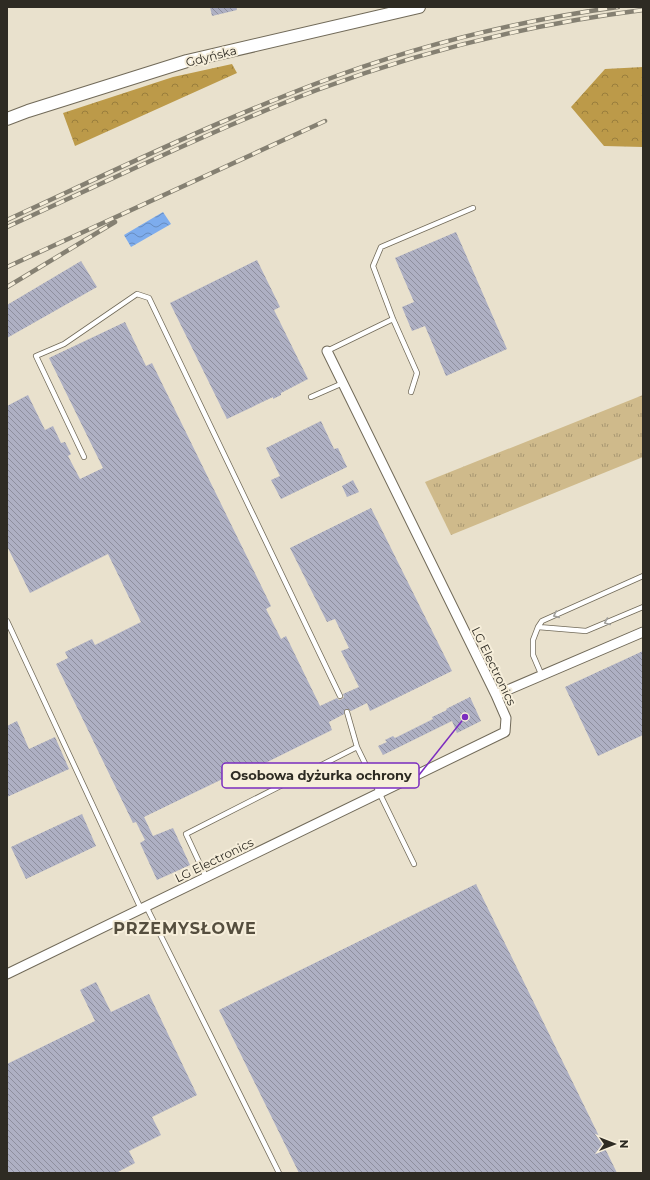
<svg xmlns="http://www.w3.org/2000/svg" width="650" height="1180" viewBox="0 0 650 1180" font-family="Montserrat,sans-serif">
  <style>
    .grass { fill: url(#grass-tufts) }
    .forest { fill: url(#forest-crowns) }
    .water { fill: url(#water-waves) }
    .building { fill: url(#building-back-hatch) }
    .lines { fill: none; stroke-linecap: round; stroke-linejoin: round }
    .lane-casing { stroke: #716a59; stroke-width: 6 }
    .street-casing { stroke: #716a59; stroke-width: 11 }
    .secondary-casing { stroke: #716a59; stroke-width: 14 }
    .lane { stroke: #fff; stroke-width: 4.5 }
    .street { stroke: #fff; stroke-width: 9 }
    .secondary { stroke: #fff; stroke-width: 12 }
    .rail-casing { stroke: #858072; stroke-width: 4.5 }
    .rail { stroke: #f6eeda; stroke-width: 3; stroke-dasharray: 9; stroke-linecap: butt }
    .oneway { stroke: #a1a09c }
    .labels { text-anchor: middle; dominant-baseline: central; stroke-width: 4; stroke-linejoin: round; paint-order: stroke }
    .street-label { font-size: 12px; fill: #2e2b23; stroke: #f6eeda }
    .district-label { font-size: 16px; font-weight: bold; letter-spacing: 1px; fill: #554e3e; stroke: #f6eeda }
    .leader { fill: none; stroke: #7b2cbf; stroke-width: 1.5 }
    .callout-dot { fill: #7b2cbf; stroke: #f6eeda; stroke-width: 1.5 }
    .callout { fill: #f6eeda; stroke: #7b2cbf; stroke-width: 1.5 }
    .callout-label { font-size: 13px; text-anchor: middle; font-weight: bold; fill: #2e2b23 }
  </style>
  <defs>
    <pattern id="grass-tufts" width="24" height="20" patternUnits="userSpaceOnUse"><rect width="24" height="20" fill="#cfba8b"/><path d="M3 7l-1-3M5 7V3M7 7l1-3M15 17l-1-3M17 17v-4M19 17l1-3" fill="none" stroke="#a89771"/></pattern>
    <pattern id="forest-crowns" width="20" height="18" patternUnits="userSpaceOnUse"><rect width="20" height="18" fill="#bc9a49"/><path d="M2 6a3 3 0 1 1 6 0M12 15a3 3 0 1 1 6 0" fill="none" stroke="#997e3c"/></pattern>
    <pattern id="water-waves" width="16" height="10" patternUnits="userSpaceOnUse"><rect width="16" height="10" fill="#7daced"/><path d="M0 5q4-4 8 0t8 0" fill="none" stroke="#678cc0"/></pattern>
    <pattern id="building-back-hatch" width="6" height="6" patternUnits="userSpaceOnUse"><rect width="6" height="6" fill="#aeb0c3"/><path d="M-1 5l2 2M0 0l6 6M5-1l2 2" fill="none" stroke="#8e8f9e"/></pattern>
  </defs>
  <rect width="100%" height="100%" fill="#e9e1cd"/>
  <path class="grass" d="M643 395V457L451 535 425 482Z"/>
  <path class="forest" d="M232 64 237 73 75 146 63 113 173 77Z
    M643 67V147L604 146 571 107 605 69Z"/>
  <path class="water" d="M163 212 171 224 131 247 124 235Z"/>
  <path class="building" d="M210 7H236L237 10 212 16Z
    M456 232 507 349 446 376 425 326 412 331 402 307 414 302 395 258Z
    M257 260 280 307 274 310 308 379 281 393V395L273 399V397L227 419 170 303Z
    M81 261 97 287 7 338V305Z
    M125 322 146 366 152 363 271 606 266 609 281 639 286 636 320 706 337 698 339 700 342 699 344 697 343 694 359 687 341 651 349 648 335 619 327 622 290 548 371 508 452 671 370 711 367 703 351 711 348 709H346L344 711V714L329 722 332 730 237 777 235 773 144 817 153 836 173 828 190 865 157 880 140 843 145 840 136 822 133 823 56 664 68 658 65 652 92 639 95 645 141 622 108 554 30 593 7 546V406L28 395 45 430 53 426 61 443 65 442 71 454 68 456 80 479 103 468 49 358Z
    M321 421 334 449 338 448 347 467 281 499 271 480 280 476 266 448Z
    M353 480 359 492 347 497 342 486Z
    M643 651V735L598 756 565 687Z
    M470 697 481 721 457 733 452 721 383 755 378 746 387 742 385 740 393 736 395 738 433 719 432 717 447 710 446 709Z
    M17 721 29 749 55 737 69 769 7 797V726Z
    M82 814 96 846 26 879 11 847Z
    M476 884 617 1173H299L219 1010Z
    M96 982 111 1012 149 994 197 1095 152 1117 161 1135 129 1151 135 1163 116 1173H7V1064L95 1021 80 990Z"/>
  <g class="lines">
    <defs>
      <path id="lane" d="M327 351 393 319
        M411 392 417 373 393 319 373 266 381 247 473 208
        M311 397 343 383
        M84 457 36 356 64 344 137 294 149 298 340 696
        M7 621 141 909
        M538 627 542 621 643 576
        M542 676 533 655V640L538 627 586 631 643 607
        M347 712 357 747 414 864
        M206 877 186 834 357 747
        M146 906 279 1173"/>
      <path id="street" d="M496 695 643 632
        M7 974 505 732 506 718 496 695 327 351"/>
      <path id="secondary" d="M7 119 28 111 187 61 419 7"/>
    </defs>
    <use href="#lane" class="lane-casing"/>
    <use href="#street" class="street-casing"/>
    <use href="#secondary" class="secondary-casing"/>
    <use href="#lane" class="lane"/>
    <use href="#street" class="street"/>
    <use href="#secondary" class="secondary"/>
    <defs>
      <path id="rail" d="M7 220C109 173 210 124 315 84 412 47 515 21 618 7
        M7 227C110 180 212 130 317 90 422 51 532 24 643 10
        M7 267 325 121
        M7 287 115 222"/>
    </defs>
    <use href="#rail" class="rail-casing"/>
    <use href="#rail" class="rail"/>
  </g>
  <defs><path id="oneway-chevron" d="M-2-3.5L2.5 0L-2 3.5" fill="none" stroke-width="1.6" stroke-linecap="round" stroke-linejoin="round"/></defs>
  <g class="oneway">
    <use href="#oneway-chevron" transform="translate(556 615) rotate(156)"/>
    <use href="#oneway-chevron" transform="translate(607 622) rotate(157)"/>
  </g>
  <g class="labels">
    <g class="street-label">
      <text transform="translate(211 56) rotate(-14)">Gdyńska</text>
      <text transform="translate(494 666) rotate(64)">LG Electronics</text>
      <text transform="translate(214 860) rotate(-26)">LG Electronics</text>
    </g>
    <g class="district-label">
      <text x="185" y="928">PRZEMYSŁOWE</text>
    </g>
  </g>
  <path class="leader" d="M465 717L419 775"/>
  <circle class="callout-dot" cx="465" cy="717" r="4"/>
  <rect class="callout" x="222" y="763" width="197" height="25" rx="4"/>
  <g class="callout-label">
    <text x="321" y="780">Osobowa dyżurka ochrony</text>
  </g>
  <rect width="650" height="1180" fill="none" stroke="#2e2b23" stroke-width="16"/>
  <g transform="translate(614 1144) rotate(90)" stroke="#f6eeda" stroke-width="3" paint-order="stroke">
  <path d="M0-3L7 15L0 10L-7 15Z" fill="#2e2b23"/>
  <text y="-6" font-size="11" font-weight="bold" text-anchor="middle" fill="#2e2b23">N</text>
  </g>
</svg>
